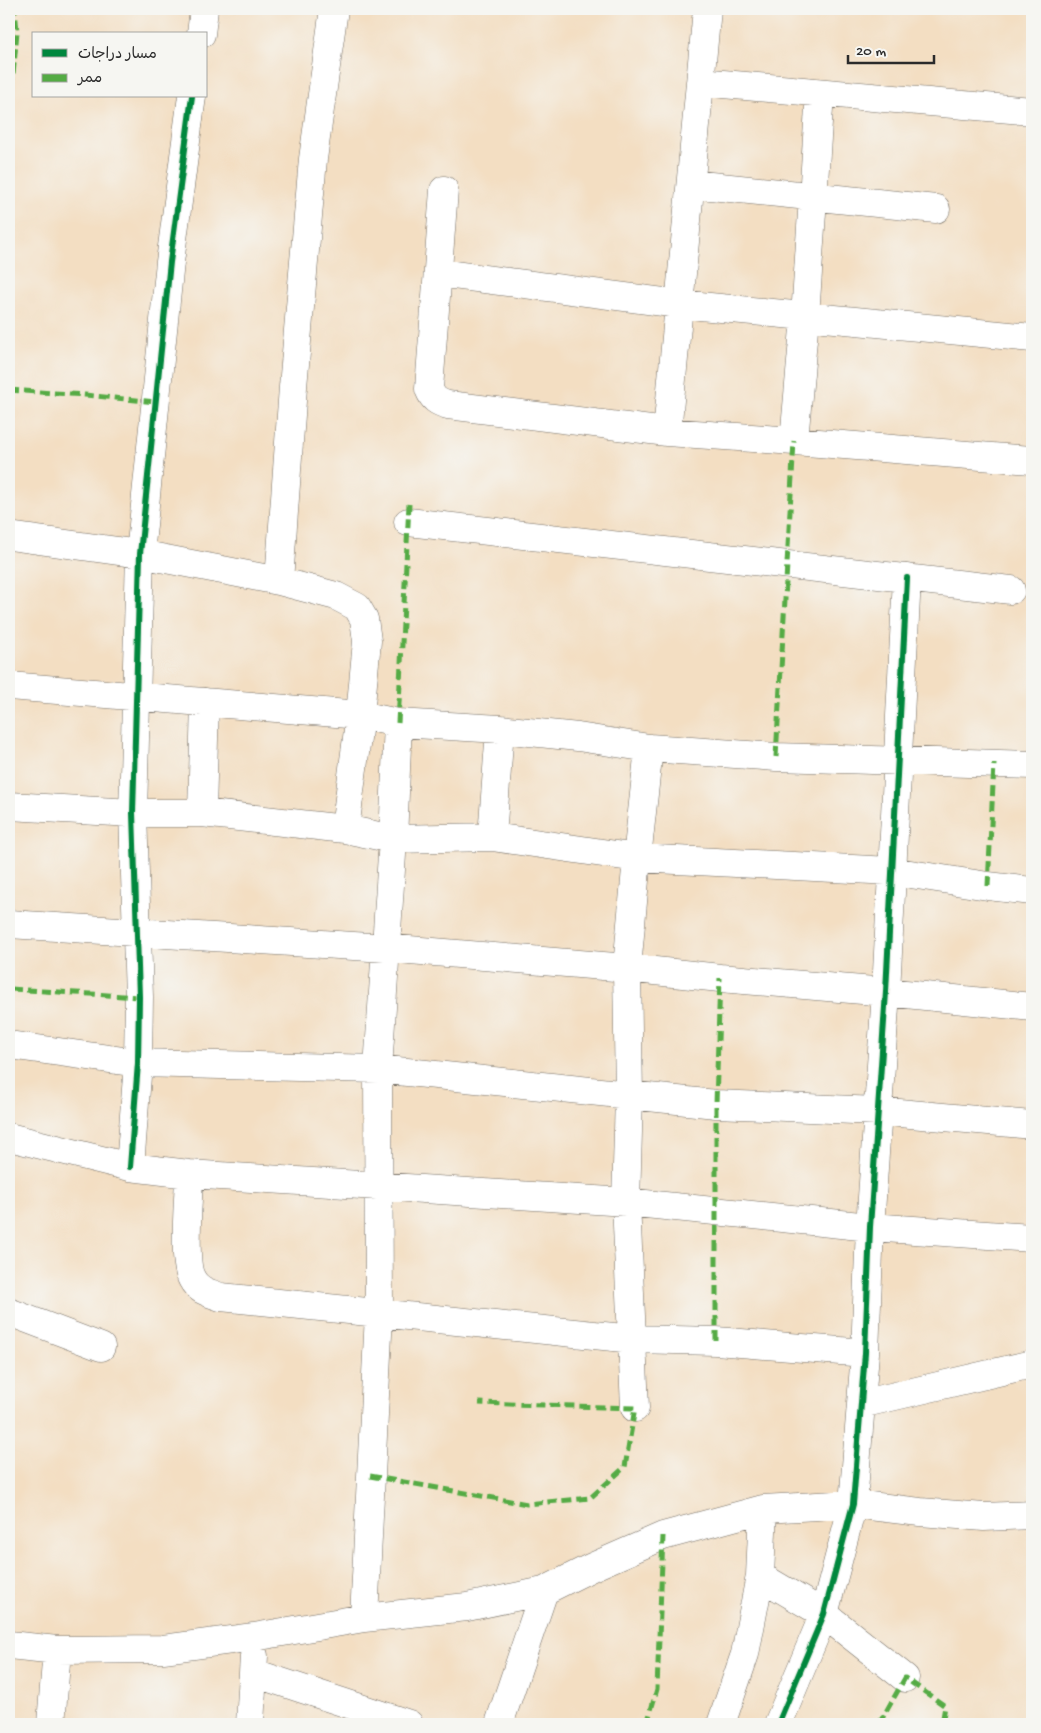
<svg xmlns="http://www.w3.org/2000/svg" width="1041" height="1733" viewBox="0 0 1041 1733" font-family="'Gochi Hand','Playpen Sans Arabic',sans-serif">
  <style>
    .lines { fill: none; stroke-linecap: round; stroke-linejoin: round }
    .street-casing { stroke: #716a60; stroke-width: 29 }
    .street { stroke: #fff; stroke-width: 28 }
    .quiet { stroke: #54ab44; stroke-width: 5; stroke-dasharray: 10 5; stroke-linecap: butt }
    .cycleway-casing { stroke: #f6f6f2; stroke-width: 9 }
    .cycleway { stroke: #00873e; stroke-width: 6 }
  </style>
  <rect width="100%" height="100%" fill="#f6f6f2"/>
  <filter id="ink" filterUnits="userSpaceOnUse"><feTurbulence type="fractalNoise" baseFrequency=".02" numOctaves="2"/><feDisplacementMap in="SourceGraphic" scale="10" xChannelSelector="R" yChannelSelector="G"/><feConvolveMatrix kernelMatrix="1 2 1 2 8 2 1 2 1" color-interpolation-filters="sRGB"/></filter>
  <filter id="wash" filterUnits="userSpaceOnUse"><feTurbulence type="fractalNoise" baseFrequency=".0096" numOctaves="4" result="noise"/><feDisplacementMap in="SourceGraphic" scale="20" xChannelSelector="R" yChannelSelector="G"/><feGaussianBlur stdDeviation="1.12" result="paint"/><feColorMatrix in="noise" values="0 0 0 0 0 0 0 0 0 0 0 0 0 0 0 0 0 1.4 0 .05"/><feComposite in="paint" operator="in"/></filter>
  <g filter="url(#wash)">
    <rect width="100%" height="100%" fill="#f3dec2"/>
  </g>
  <g filter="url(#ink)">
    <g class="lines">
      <defs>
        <path id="street" d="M201 34 204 9
          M700 82 1032 111
          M691 184 936 209
          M444 190 429 389C433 399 437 402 448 405L667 432 794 441 1031 460
          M438 273 679 304 1032 338
          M667 432 707 9
          M794 441 805 317 820 93
          M408 522 1011 590
          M9 536 140 554 279 581 336 596 357 607 364 619 367 641 360 715 345 829
          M279 581 293 387 313 159 334 9
          M9 686 360 715 398 723 500 729 578 737 649 748 776 757 1032 765
          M9 806 133 813H202L345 829 393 839 492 837 637 858 891 871 988 886 1032 891
          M202 813 205 702
          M492 837 500 729
          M9 924 385 948 627 968 720 978 886 992 1032 1007
          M9 1045 138 1063 378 1069 716 1104 877 1111 1032 1125
          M9 1137 130 1167 189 1174 626 1202 870 1227 1032 1238
          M130 1167 138 1063 139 997 133 813 140 554 170 262 192 96
          M189 1174C189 1196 182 1263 192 1279 198 1291 210 1293 221 1297L633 1339 716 1341 865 1353
          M9 1312 101 1347
          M861 1404 1032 1364
          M635 1408 626 1202 629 1096 627 968 637 858 649 748
          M760 1576 824 1614 905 1678
          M364 1618 379 1314 378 1069 393 839 398 723
          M9 1645 57 1650 163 1649 254 1637 364 1618 467 1607 544 1591 592 1567 663 1536 763 1509 853 1504 920 1512 984 1517 1032 1515
          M254 1673 409 1724
          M51 1724 57 1650
          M250 1724 254 1656
          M499 1724 544 1591
          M721 1724 745 1654 760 1576 763 1509
          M778 1724 824 1614 853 1504 865 1353 870 1227 886 992 907 578"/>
      </defs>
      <use href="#street" class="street-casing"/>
      <use href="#street" class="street"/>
      <path class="quiet" d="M9 118 17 32 15 9
        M9 390 85 395 155 402
        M398 723 409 504
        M776 757 794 441
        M988 886 994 764
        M11 989 139 997
        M716 1341V1104L720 978
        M370 1476 527 1504 590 1498 625 1467 635 1408 479 1403
        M647 1724 657 1689 663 1536
        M879 1724 905 1678 945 1706 942 1724"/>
      <defs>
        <path id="cycleway" d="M130 1167 138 1063 139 997 133 813 140 554 170 262 192 96
          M778 1724 824 1614 853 1504 865 1353 870 1227 886 992 907 578"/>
      </defs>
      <use href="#cycleway" class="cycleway-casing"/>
      <use href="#cycleway" class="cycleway"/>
    </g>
  </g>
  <rect width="1041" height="1733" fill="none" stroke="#f6f6f2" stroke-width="30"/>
  <rect x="32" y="32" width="175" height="65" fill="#f6f6f2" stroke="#a5a5a2"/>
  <rect x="42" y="49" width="25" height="8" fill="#00873e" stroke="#a5a5a2"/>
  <text x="78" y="58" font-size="15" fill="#2b2b2b">مسار دراجات</text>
  <rect x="42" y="74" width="25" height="8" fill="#54ab44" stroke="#a5a5a2"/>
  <text x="78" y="82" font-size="15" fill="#2b2b2b">ممر</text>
  <path d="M848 55v8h86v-8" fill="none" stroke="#2b2b2b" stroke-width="2.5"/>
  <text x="856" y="55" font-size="15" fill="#2b2b2b" stroke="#f6f6f2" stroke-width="4" paint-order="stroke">20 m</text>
</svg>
